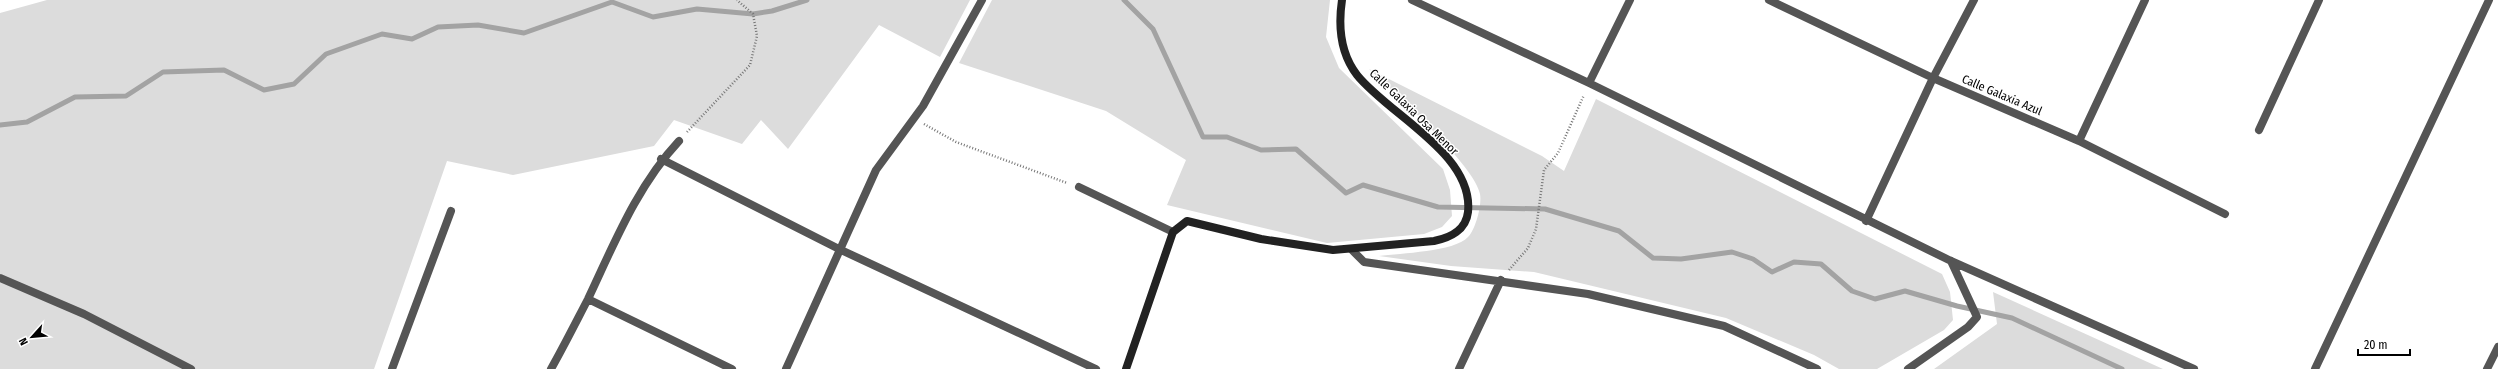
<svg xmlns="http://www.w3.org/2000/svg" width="2498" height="369" viewBox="0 0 2498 369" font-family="'Fira Sans Condensed',sans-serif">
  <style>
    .grass { fill: #dcdcdc }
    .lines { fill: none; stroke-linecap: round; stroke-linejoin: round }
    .stream { stroke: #a3a3a3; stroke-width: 5 }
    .path { stroke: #777; stroke-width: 2.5; stroke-dasharray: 1 2; stroke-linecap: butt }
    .lane { stroke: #555; stroke-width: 8 }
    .street { stroke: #555; stroke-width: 8 }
    .secondary { stroke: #222; stroke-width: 8 }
    .labels { text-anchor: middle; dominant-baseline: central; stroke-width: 3; stroke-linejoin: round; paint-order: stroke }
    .street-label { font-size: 12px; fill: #000; stroke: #fff }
  </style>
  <rect width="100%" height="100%" fill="#fff"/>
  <path class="grass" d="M47 0H970L940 57 879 25 788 149 761 120 742 144 674 120 654 146 513 175 447 161 374 369H0V13Z
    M992 0H1330L1326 37 1339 68 1443 169 1450 190 1452 216 1442 227 1424 234 1327 243 1167 205 1186 160 1106 111 959 63Z
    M1369 69 1542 156 1564 171 1596 99 1942 274 1950 292 1953 320 1944 330 1877 369H1839L1814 355 1726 318 1534 272 1451 266 1379 256C1401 253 1454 252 1468 237 1476 229 1482 204 1480 194 1476 167 1392 90 1369 69Z
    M1993 292 2163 369H1934L1997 324Z"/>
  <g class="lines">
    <path class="stream" d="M1124 0 1153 29 1203 137H1227L1261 150 1296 149 1346 193 1363 185 1438 207 1545 209 1619 231 1653 258 1681 259 1732 252 1753 259 1772 272 1794 262 1821 264 1852 291 1875 299 1905 291 1957 306 2012 318 2122 369
      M0 125 27 122 75 97 126 96 163 72 224 70 264 90 294 84 326 54 382 34 412 39 438 27 478 25 524 33 612 2 653 17 697 9 753 14 772 11 807 0"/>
    <path class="path" d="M924 124 956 142 1067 183
      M687 132 750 65 757 36 753 14 737 0
      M1509 270 1528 248 1536 229 1544 170 1558 153 1584 95"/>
    <path class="lane" d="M0 278 84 314 191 369"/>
    <path class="street" d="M1412 0 1589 83 1951 261 2194 369
      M1769 0 1933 78 2079 141 2225 214
      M1589 83 1630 0
      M2259 130 2319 0
      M2079 141 2145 0
      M661 159 839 249 1096 369
      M1079 187 1173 232
      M1866 221 1933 78 1974 0
      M1352 250 1364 262 1588 294 1724 326 1817 369
      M588 299 732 369
      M392 369 451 211
      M551 369C564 346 576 322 588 299 614 244 637 186 679 141
      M786 369 876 170 923 106 982 0
      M1459 369 1501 280
      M1908 369 1968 327 1977 317 1951 261
      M2315 369 2489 0
      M2487 369 2498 347"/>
    <path class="secondary" d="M1126 369 1173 232 1187 221 1261 239 1333 250 1434 241C1450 238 1466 230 1468 212 1474 154 1389 115 1357 75 1340 53 1338 27 1342 0"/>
  </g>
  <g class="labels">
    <g class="street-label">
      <text transform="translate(2002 95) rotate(23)">Calle Galaxia Azul</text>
      <text transform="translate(1414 112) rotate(44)">Calle Galaxia Osa Menor</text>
    </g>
  </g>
  <g transform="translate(32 337) rotate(243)" stroke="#ffffff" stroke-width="3" paint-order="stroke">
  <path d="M0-3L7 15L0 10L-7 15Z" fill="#000000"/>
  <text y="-6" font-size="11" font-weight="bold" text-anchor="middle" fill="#000000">N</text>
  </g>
  <path d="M2358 349v6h52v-6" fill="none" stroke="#000000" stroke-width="2"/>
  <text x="2364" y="349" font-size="12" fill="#000000" stroke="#ffffff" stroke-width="3" paint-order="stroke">20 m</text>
</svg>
